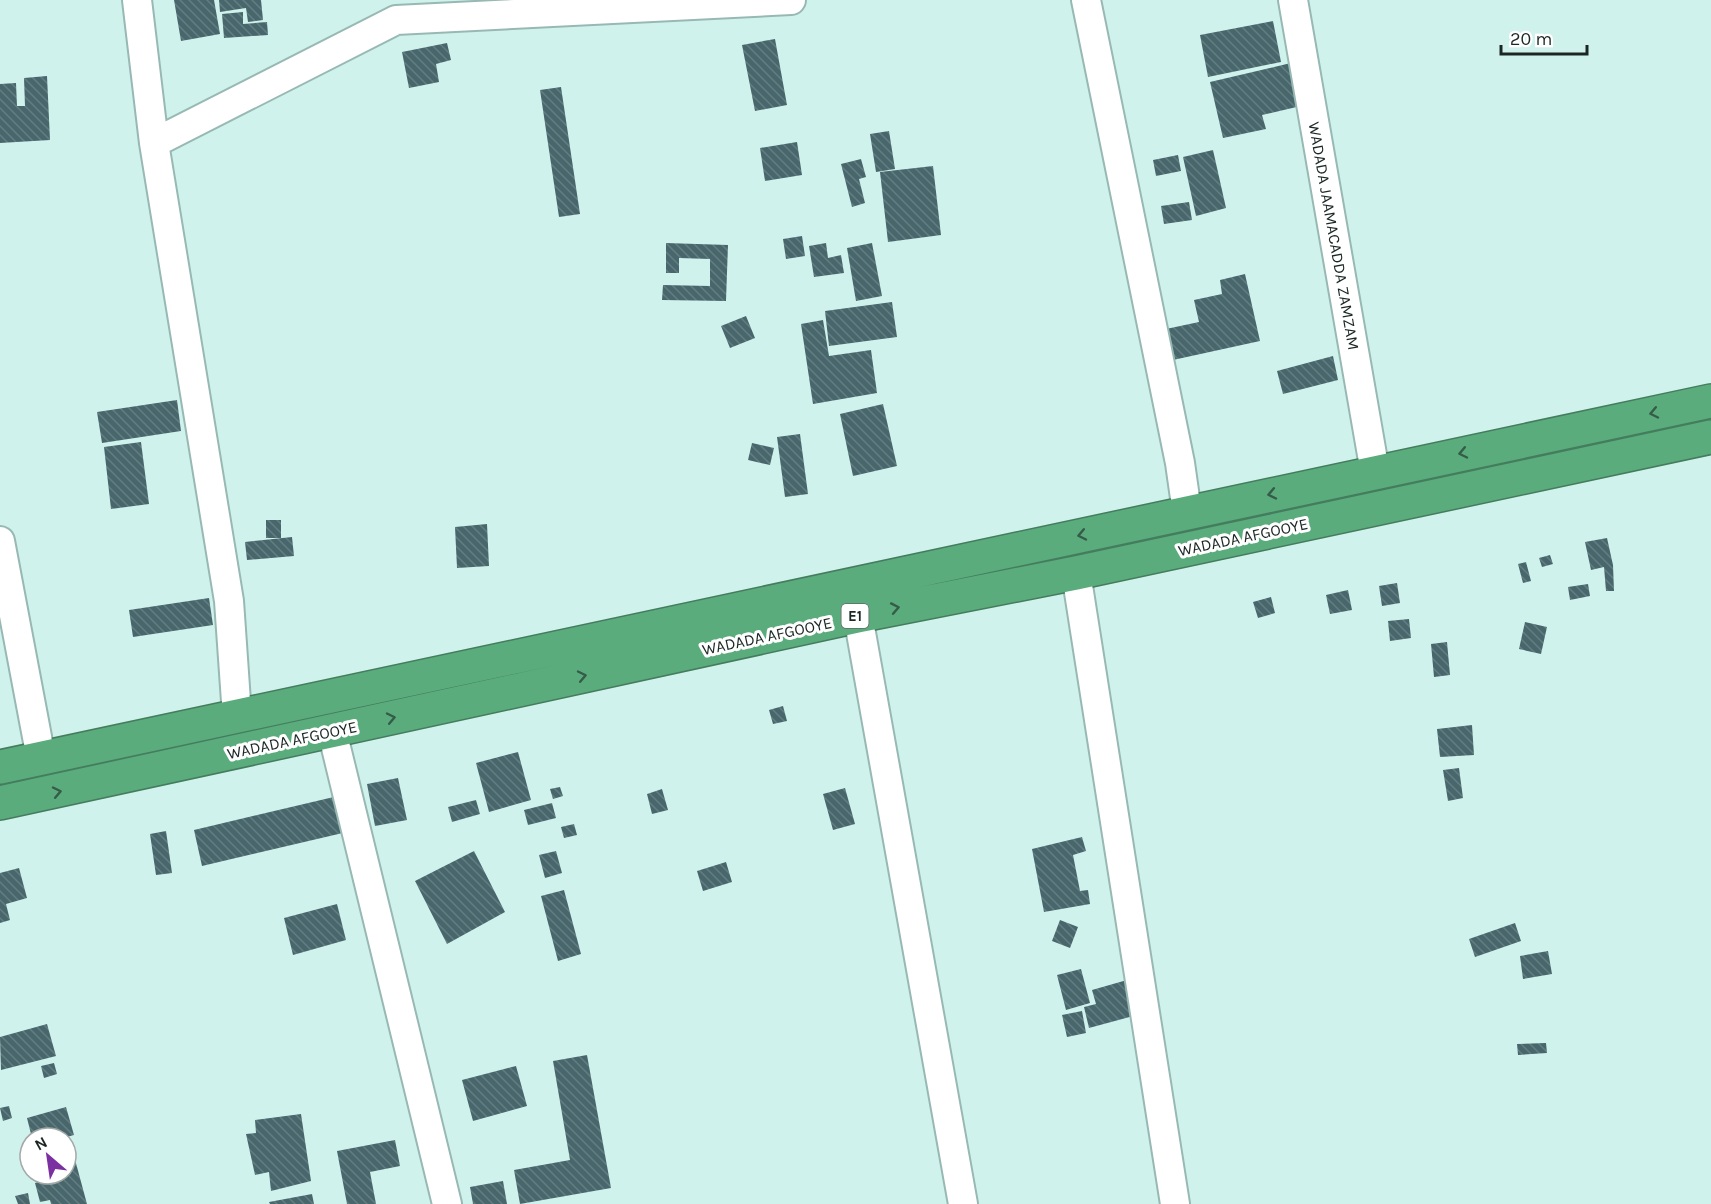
<svg xmlns="http://www.w3.org/2000/svg" width="1711" height="1204" viewBox="0 0 1711 1204" font-family="Karla,sans-serif">
  <style>
    .building { fill: url(#building-back-hatch) }
    .lines { fill: none; stroke-linecap: round; stroke-linejoin: round }
    .street-casing { stroke: #98b9b3; stroke-width: 32 }
    .highway-casing { stroke: #447d5e; stroke-width: 36 }
    .street { stroke: #fff; stroke-width: 28 }
    .highway { stroke: #5bac7d; stroke-width: 33 }
    .oneway { stroke: #345c48 }
    .labels { text-anchor: middle; dominant-baseline: central; stroke-width: 6; stroke-linejoin: round; paint-order: stroke }
    .shield { fill: #fff; stroke: #5f6866; stroke-width: 1.5 }
    .shield-label { font-size: 15px; font-weight: bold; fill: #1a2724 }
    .street-label { font-size: 16px; fill: #1a2724; stroke: #fff }
  </style>
  <defs>
    <pattern id="building-back-hatch" width="6" height="6" patternUnits="userSpaceOnUse" patternTransform="scale(1.5)"><rect width="6" height="6" fill="#48676c"/><path d="M-1 5l2 2M0 0l6 6M5-1l2 2" fill="none" stroke="#647d80"/></pattern>
  </defs>
  <rect width="100%" height="100%" fill="#d0f2ec"/>
  <path class="building" d="M174 0H214L220 34 181 41Z
    M219 0H261L263 20 248 22 246 8 220 12Z
    M243 12V24L267 22 268 35 224 38 222 14Z
    M1273 21 1281 62 1208 77 1200 35Z
    M775 39 787 105 755 111 742 45Z
    M447 43 451 60 436 64 439 82 409 88 402 52Z
    M1295 62 1305 105 1262 115 1266 129 1223 138 1210 82Z
    M47 76 50 140 0 143V84L16 83 17 106H25L24 78Z
    M561 87 580 214 559 217 540 90Z
    M889 131 895 169 876 172 870 134Z
    M797 142 802 175 765 181 760 148Z
    M1213 150 1226 208 1196 216 1183 157Z
    M1178 155 1181 171 1156 176 1153 160Z
    M861 159 866 177 859 179 865 203 852 207 841 164Z
    M933 166 941 235 888 242 880 172Z
    M1189 202 1192 220 1164 224 1161 206Z
    M802 236 805 256 786 259 783 239Z
    M666 243 728 245 726 301 662 300 663 285 710 286V259L679 258V273H666Z
    M826 243 828 258 841 255 844 273 814 277 809 246Z
    M872 243 882 296 856 301 847 248Z
    M1245 274 1260 341 1173 360 1166 329 1199 322 1194 300 1222 294 1220 280Z
    M892 302 897 337 829 346 825 311Z
    M746 316 755 338 730 348 721 326Z
    M823 320 829 356 871 350 877 393 813 404 801 324Z
    M1333 356 1338 380 1283 394 1277 371Z
    M177 400 181 431 102 443 97 412Z
    M883 404 897 466 853 476 840 414Z
    M800 434 808 494 785 497 777 437Z
    M141 442 149 504 111 509 104 447Z
    M752 443 774 448 770 465 748 460Z
    M266 520H281V538H266Z
    M487 524 489 566 457 568 455 527Z
    M292 537 294 556 247 560 245 542Z
    M1607 538 1613 565 1614 591H1606L1604 567 1591 570 1585 542Z
    M1550 555 1553 564 1542 567 1539 558Z
    M1526 562 1531 581 1523 583 1518 564Z
    M1397 583 1400 603 1382 606 1379 586Z
    M1588 584 1590 596 1570 600 1568 587Z
    M1348 590 1352 610 1330 614 1326 595Z
    M1271 597 1275 613 1258 618 1253 602Z
    M209 598 213 625 133 637 129 610Z
    M1409 619 1411 638 1390 641 1388 621Z
    M1525 622 1547 627 1541 654 1519 649Z
    M1447 642 1450 675 1434 677 1431 644Z
    M783 706 787 721 773 724 769 710Z
    M1472 725 1474 755 1440 757 1437 729Z
    M518 752 531 800 489 812 476 763Z
    M1459 768 1463 798 1448 801 1443 770Z
    M398 778 407 820 375 826 367 784Z
    M560 787 563 796 553 799 550 789Z
    M845 788 855 824 833 830 823 794Z
    M662 789 668 810 652 814 647 794Z
    M338 796 347 832 202 866 194 830Z
    M476 800 480 814 452 822 448 807Z
    M552 803 556 818 528 825 524 810Z
    M574 824 577 835 564 838 561 827Z
    M166 831 172 873 156 875 150 834Z
    M1082 837 1086 851 1073 855 1080 891 1088 890 1090 904 1044 912 1032 849Z
    M474 851 505 912 447 944 415 881Z
    M556 851 562 873 545 878 539 855Z
    M726 862 732 882 703 891 697 871Z
    M19 868 27 898 6 904 10 920 0 923V873Z
    M564 890 581 954 558 961 541 896Z
    M337 904 346 940 293 955 284 918Z
    M1060 920 1078 927 1070 948 1052 941Z
    M1515 923 1521 941 1475 957 1469 939Z
    M1548 951 1552 974 1523 979 1520 956Z
    M1081 969 1090 1003 1066 1010 1057 975Z
    M1127 980 1137 1015 1089 1028 1084 1007 1096 1004 1092 990Z
    M1082 1011 1086 1033 1067 1037 1062 1015Z
    M47 1024 56 1056 1 1070 0 1037Z
    M1546 1043 1547 1053 1518 1055 1517 1044Z
    M587 1055 611 1188 520 1204 514 1170 570 1160 553 1061Z
    M54 1063 57 1074 44 1078 41 1066Z
    M516 1066 527 1106 473 1121 462 1080Z
    M9 1106 12 1118 3 1121 0 1108Z
    M66 1107 74 1135 63 1138H32L27 1118Z
    M301 1114 311 1181 271 1191 269 1172 255 1175 246 1134 256 1133 255 1120Z
    M395 1140 400 1166 370 1172 376 1204H347L337 1151Z
    M70 1141 87 1204H51L50 1200 40 1202 35 1183 48 1179 46 1174H66V1142Z
    M503 1181 507 1204H473L470 1187Z
    M28 1193 30 1204H18L15 1196Z
    M312 1194 314 1204H270L269 1202Z"/>
  <g class="lines">
    <defs>
      <path id="street" d="M137 0 154 143 229 601 237 716
        M1086 0 1180 463 1187 512
        M1293 0 1375 472
        M154 143 396 20 791 0
        M0 541 41 758
        M1076 573 1175 1204
        M858 616 963 1204
        M332 731 447 1204"/>
      <path id="highway" d="M0 767 1711 401
        M0 803 858 616 1076 573 1711 437"/>
    </defs>
    <use href="#street" class="street-casing"/>
    <use href="#highway" class="highway-casing"/>
    <use href="#street" class="street"/>
    <use href="#highway" class="highway"/>
  </g>
  <defs><path id="oneway-chevron" d="M-2-3.5L2.5 0L-2 3.5" fill="none" stroke-width="1.6" stroke-linecap="round" stroke-linejoin="round" transform="scale(1.5)"/></defs>
  <g class="oneway">
    <use href="#oneway-chevron" transform="translate(1654 413) rotate(168)"/>
    <use href="#oneway-chevron" transform="translate(1463 453) rotate(168)"/>
    <use href="#oneway-chevron" transform="translate(1272 494) rotate(168)"/>
    <use href="#oneway-chevron" transform="translate(1082 535) rotate(168)"/>
    <use href="#oneway-chevron" transform="translate(895 608) rotate(-11)"/>
    <use href="#oneway-chevron" transform="translate(582 676) rotate(-12)"/>
    <use href="#oneway-chevron" transform="translate(391 718) rotate(-12)"/>
    <use href="#oneway-chevron" transform="translate(57 792) rotate(-12)"/>
  </g>
  <g class="labels">
    <rect class="shield" x="841.5" y="604" width="27" height="24" rx="4.5"/>
    <g class="shield-label">
      <text x="855" y="616">E1</text>
    </g>
    <g class="street-label">
      <text transform="translate(1334 236) rotate(80)">WADADA JAAMACADDA ZAMZAM</text>
      <text transform="translate(1243 537) rotate(-12)">WADADA AFGOOYE</text>
      <text transform="translate(767 636) rotate(-12)">WADADA AFGOOYE</text>
      <text transform="translate(292 740) rotate(-12)">WADADA AFGOOYE</text>
    </g>
  </g>
  <g transform="translate(48 1156) rotate(331)"><circle r="28" fill="#ffffff" stroke="#a3a9a7" stroke-width="1.5"/>
  <path d="M0-4.5L10 22L0 15L-10 22Z" fill="#7b30a2"/>
  <text y="-9" font-size="16" font-weight="bold" text-anchor="middle" fill="#1a2724">N</text>
  </g>
  <path d="M1501 45v9h86v-9" fill="none" stroke="#1a2724" stroke-width="3"/>
  <text x="1510" y="45" font-size="18" fill="#1a2724" stroke="#ffffff" stroke-width="4.5" paint-order="stroke">20 m</text>
</svg>
